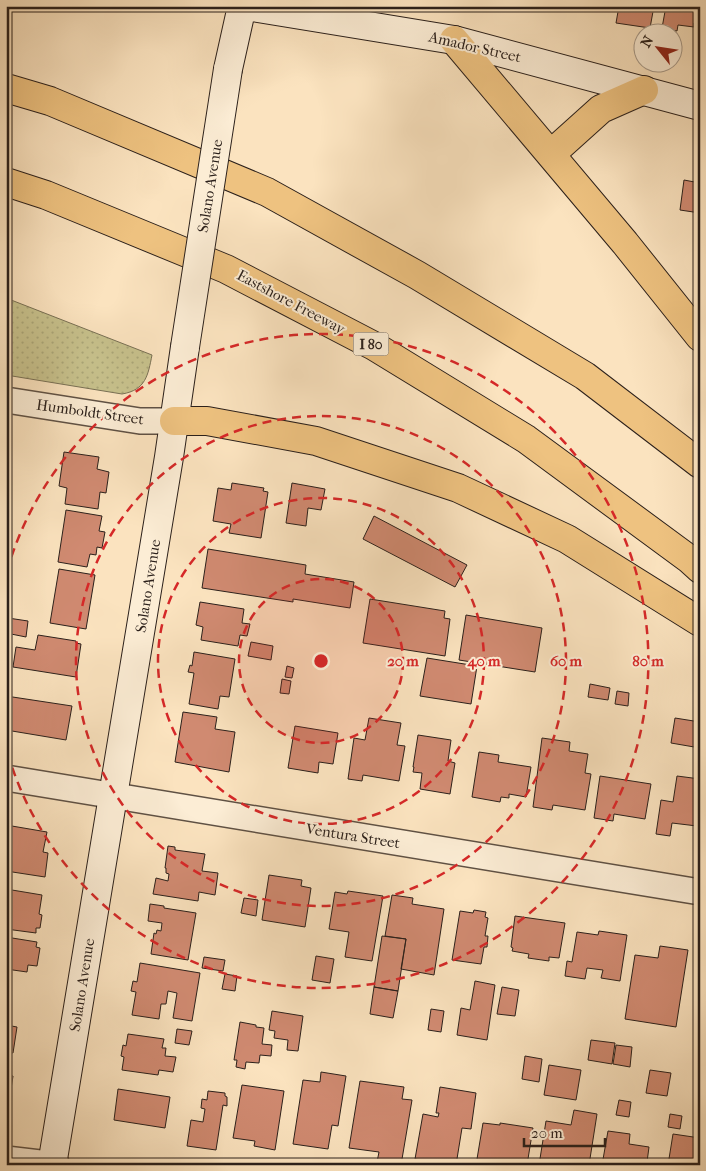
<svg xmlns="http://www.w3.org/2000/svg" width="706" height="1171" viewBox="0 0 706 1171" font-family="'IM FELL French Canon',serif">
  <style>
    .park { fill: url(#park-dots); stroke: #797054 }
    .building { fill: #d08a71; stroke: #2b201b }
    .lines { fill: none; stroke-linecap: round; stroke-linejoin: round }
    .street-casing { stroke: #5f5144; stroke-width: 28 }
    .secondary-casing { stroke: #2b201b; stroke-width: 30 }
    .highway-casing { stroke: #2b201b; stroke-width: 30 }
    .street { stroke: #fcedd5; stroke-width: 25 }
    .secondary { stroke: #fcedd5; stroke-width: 28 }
    .highway { stroke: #eec280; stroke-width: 28 }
    .secondary-bridge-casing { stroke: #2b201b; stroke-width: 30; stroke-linecap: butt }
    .secondary-bridge { stroke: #fcedd5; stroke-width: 28 }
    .ring { fill: none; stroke: #d62828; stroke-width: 2.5; stroke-dasharray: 9 6 }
    .labels { text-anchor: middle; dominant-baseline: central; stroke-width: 4; stroke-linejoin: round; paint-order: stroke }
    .shield { fill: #fcedd5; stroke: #6a5e53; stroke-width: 1 }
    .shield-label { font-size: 14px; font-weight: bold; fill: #2b201b }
    .street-label { font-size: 15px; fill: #2b201b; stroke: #fcedd5 }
    .centre { fill: #d62828; stroke: #fcedd5; stroke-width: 2.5 }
    .ring-label { font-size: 15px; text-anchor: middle; font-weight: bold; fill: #d62828; stroke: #fcedd5; stroke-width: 4; stroke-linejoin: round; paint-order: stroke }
  </style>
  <defs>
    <pattern id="park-dots" width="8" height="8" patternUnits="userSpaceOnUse" patternTransform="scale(1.25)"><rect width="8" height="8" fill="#c7c18c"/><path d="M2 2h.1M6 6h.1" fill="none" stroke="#aba678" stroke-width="1.8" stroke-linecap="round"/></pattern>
  </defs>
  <rect width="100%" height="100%" fill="#fbe3bf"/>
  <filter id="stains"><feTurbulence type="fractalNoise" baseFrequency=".004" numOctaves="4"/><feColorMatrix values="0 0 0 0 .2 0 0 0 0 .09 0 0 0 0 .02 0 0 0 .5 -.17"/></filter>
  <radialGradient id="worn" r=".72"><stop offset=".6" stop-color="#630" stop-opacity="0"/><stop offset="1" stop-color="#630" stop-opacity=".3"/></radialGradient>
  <path class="park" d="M6 298 152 355C148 375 146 390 122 394L6 375Z"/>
  <path class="building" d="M539 6H553V11L538 8Z
    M619 6H654L650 28 616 23Z
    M666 6H700V24L694 23V27L678 25 677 31 662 28Z
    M684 180 700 183V213L680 210Z
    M64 452 99 457 97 469 109 472 106 493 100 492 98 509 65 504 67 488 59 486Z
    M232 483 264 488 263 491 268 492 261 538 229 533 231 524 213 521 218 488 231 490Z
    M292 483 325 489 321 510 308 508 306 526 286 523Z
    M66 510 102 516 99 531 105 532 102 548 97 547 96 555 90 554 87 567 58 562Z
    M374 516 467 565 455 587 363 539Z
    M208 549 306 565 305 574 354 582 350 608 293 599V602L202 588Z
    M59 569 95 575 86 629 50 623Z
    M370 599 445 611 444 618 450 619 445 656 363 643Z
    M200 602 244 609 242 623 250 624 247 636 240 635 238 646 201 640 203 627 196 625Z
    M466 615 542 628 535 672 459 660Z
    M8 618 28 621 26 637 6 633Z
    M38 635 76 641V643L81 644 76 677 13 667 16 647 35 650Z
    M251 642 273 646 271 660 248 656Z
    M194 652 235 659 229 697 220 696 218 709 189 704 194 673 188 672 190 665 192 666Z
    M427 658 477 666 471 704 420 696Z
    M287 666 294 668 292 678 285 677Z
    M282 679 291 681 289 694 280 693Z
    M590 684 610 688 608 700 588 697Z
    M617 691 629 693 628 706 615 704Z
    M6 696 72 706 66 740 6 730Z
    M183 712 217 717 215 729 235 732 229 772 175 762Z
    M369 718 401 723 397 745 405 746 399 781 363 775 362 781 348 779 354 738 365 740Z
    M675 718 700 722V748L671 743Z
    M295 726 338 733 333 764 319 762 318 773 288 768Z
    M418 735 451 740 448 761 455 763 450 794 420 789 422 773 413 772 414 767H413Z
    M542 738 570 742 569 751 588 754 585 773 591 774 585 810 553 805 552 810 533 807Z
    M479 752 499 755 498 762 531 767 526 797 509 794V798L501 797 500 802 472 797Z
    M600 776 651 784 645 819 614 814 613 821 594 818Z
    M677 776 700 779V821H697V826L672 823 670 836 656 834 661 800 673 802Z
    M6 825 47 832 43 852 48 853 45 877 6 871Z
    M168 846 175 847V850L205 854 202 871 218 873 215 895 199 892 198 901 153 894 156 878 168 881 169 874 166 873V868H165Z
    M269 875 302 880 301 886 311 888 305 927 262 920Z
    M6 889 42 895 39 914 42 915 40 928H36V933L6 929Z
    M348 891 383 896 372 961 345 957 349 932 329 929 335 892 347 894Z
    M392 895 413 898 412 904 444 909 434 975 401 969 406 939 385 936Z
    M244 898 258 900 256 916 241 913Z
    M150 904 164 906V908L196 913 188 960 151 954 154 933 156 934 157 930 161 931 162 923 148 921Z
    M474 910 486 912 485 917 488 918 485 936H488L487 947H484L481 964 452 960 460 911 473 913Z
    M515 916 565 923 559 958 549 957V961L528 958 529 954 512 951 513 948 511 947Z
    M599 931 627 935 620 981 601 978 603 970 587 968 585 979 565 976 567 961 572 962 577 932 598 935Z
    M382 936 406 939 398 991 374 987Z
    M6 937 37 942 36 947 40 948 37 966 28 965 27 972 6 969Z
    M660 946 688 950 676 1027 625 1019 635 955 658 958Z
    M698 946 700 947V966H696Z
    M316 956 334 959 330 983 312 980Z
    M204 957 225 960 223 971 202 968Z
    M140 963 200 973 192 1021 173 1018 177 993 168 991 166 1004H161L159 1019 132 1015 136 992 131 991 133 981 137 982Z
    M225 974 237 976 235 991 222 989Z
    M475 981 495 985 487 1040 457 1035 461 1008 470 1010Z
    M374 987 398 991 393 1018 370 1014Z
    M502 987 519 990 515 1016 497 1014Z
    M431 1009 444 1011 441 1032 428 1030Z
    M272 1011 303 1016 298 1051 287 1050 288 1040 274 1038 275 1031 269 1030Z
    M240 1022 256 1025V1027L264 1028 262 1044 272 1045 271 1056 260 1055 259 1063 246 1062 245 1069 236 1067 237 1060H234Z
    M6 1025 17 1027 13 1053 6 1052Z
    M177 1029 192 1031 189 1045 175 1043Z
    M128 1034 164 1039 162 1048H166L165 1056 176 1057 173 1072 159 1070 158 1075 122 1070 124 1057 121 1056 123 1045 126 1046Z
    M591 1040 615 1043 612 1064 588 1060Z
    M616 1045 632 1047 630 1067 613 1064Z
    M525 1056 542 1059 539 1082 522 1079Z
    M549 1065 581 1070 576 1100 544 1095Z
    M650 1070 671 1073 667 1096 646 1093Z
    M321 1072 346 1076 338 1126 332 1125 328 1149 293 1144 303 1080 320 1082Z
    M6 1075 13 1076 7 1115H6Z
    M360 1081 404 1087 402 1099 412 1100 401 1165 377 1162 379 1152 349 1148Z
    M242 1085 284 1091 275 1150 254 1146 255 1141 233 1138Z
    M440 1087 476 1093 471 1129 462 1128 456 1165H439V1163L415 1159 423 1114 438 1117 439 1113H436Z
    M118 1089 170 1097 165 1128 114 1120Z
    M208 1091 225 1093V1096L227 1097V1106L223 1105 216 1150 187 1146 191 1120 203 1122 205 1109 201 1108 202 1099 207 1100Z
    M619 1100 631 1102 629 1117 616 1115Z
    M574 1110 597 1114 589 1165H539L546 1121 571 1125Z
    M670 1114 682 1116 680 1129 668 1127Z
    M483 1123 500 1125V1123L533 1128 527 1165H476Z
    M608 1131 630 1134 629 1144 649 1147 647 1162 652 1163V1165H602Z
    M673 1134 700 1138V1165H668Z"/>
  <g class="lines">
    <defs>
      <path id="street" d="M6 400 140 421H174
        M6 778 700 892
        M6 1159 57 1165"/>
      <path id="secondary" d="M246 6 454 40 700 106
        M228 69 242 6
        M52 1165 169 457 185 347"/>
      <path id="highway" d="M454 40 625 243 700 337
        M6 88 50 101 267 192 417 275 585 376 700 464
        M551 154 601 109 644 90
        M6 182 46 195 226 269 374 346 526 439 689 559 700 569
        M174 421H207L316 441 458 488 567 539 700 622"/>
    </defs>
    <use href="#street" class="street-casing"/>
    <use href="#secondary" class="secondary-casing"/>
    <use href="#highway" class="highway-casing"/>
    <use href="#street" class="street"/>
    <use href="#secondary" class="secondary"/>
    <use href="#highway" class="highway"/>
    <defs>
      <path id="secondary-bridge" d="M185 347 228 69"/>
    </defs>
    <use href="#secondary-bridge" class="secondary-bridge-casing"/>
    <use href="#secondary-bridge" class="secondary-bridge"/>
  </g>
  <circle cx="321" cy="661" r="82" fill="#d62828" fill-opacity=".12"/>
  <g class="ring">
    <circle cx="321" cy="661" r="82"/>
    <circle cx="321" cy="661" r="163"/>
    <circle cx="321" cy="661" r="245"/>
    <path d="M7 571A327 327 0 1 1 7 751"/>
  </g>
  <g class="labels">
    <rect class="shield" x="353.5" y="332.5" width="35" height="23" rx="4"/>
    <g class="shield-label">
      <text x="371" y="344">I 80</text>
    </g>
    <g class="street-label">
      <text transform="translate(475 47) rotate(13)">Amador Street</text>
      <text transform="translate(210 186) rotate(-81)">Solano Avenue</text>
      <text transform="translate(291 302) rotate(28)">Eastshore Freeway</text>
      <text transform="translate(90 412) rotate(8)">Humboldt Street</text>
      <text transform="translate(148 586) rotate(-81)">Solano Avenue</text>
      <text transform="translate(353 836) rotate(9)">Ventura Street</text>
      <text transform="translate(82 985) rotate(-81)">Solano Avenue</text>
    </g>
  </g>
  <circle cx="321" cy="661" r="8" class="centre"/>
  <g class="ring-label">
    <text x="403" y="666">20 m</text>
    <text x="484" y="666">40 m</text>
    <text x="566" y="666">60 m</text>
    <text x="648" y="666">80 m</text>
  </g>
  <rect width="706" height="1171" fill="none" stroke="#fbe3bf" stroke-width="25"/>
  <rect x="8" y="8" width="691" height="1156" fill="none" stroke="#2b201b" stroke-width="2.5"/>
  <rect x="12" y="12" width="681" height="1146" fill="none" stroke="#2b201b"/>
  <g transform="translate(658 48) rotate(300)"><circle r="24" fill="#fcedd5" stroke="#a89b8b"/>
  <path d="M0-4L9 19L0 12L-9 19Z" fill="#8f2418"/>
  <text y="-8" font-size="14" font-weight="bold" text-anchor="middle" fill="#2b201b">N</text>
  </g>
  <path d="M524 1138v8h81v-8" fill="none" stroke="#2b201b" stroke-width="2.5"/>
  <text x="531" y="1138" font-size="15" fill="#2b201b" stroke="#fcedd5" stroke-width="4" paint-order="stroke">20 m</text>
  <rect width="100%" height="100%" filter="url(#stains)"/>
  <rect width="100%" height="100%" fill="url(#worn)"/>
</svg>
